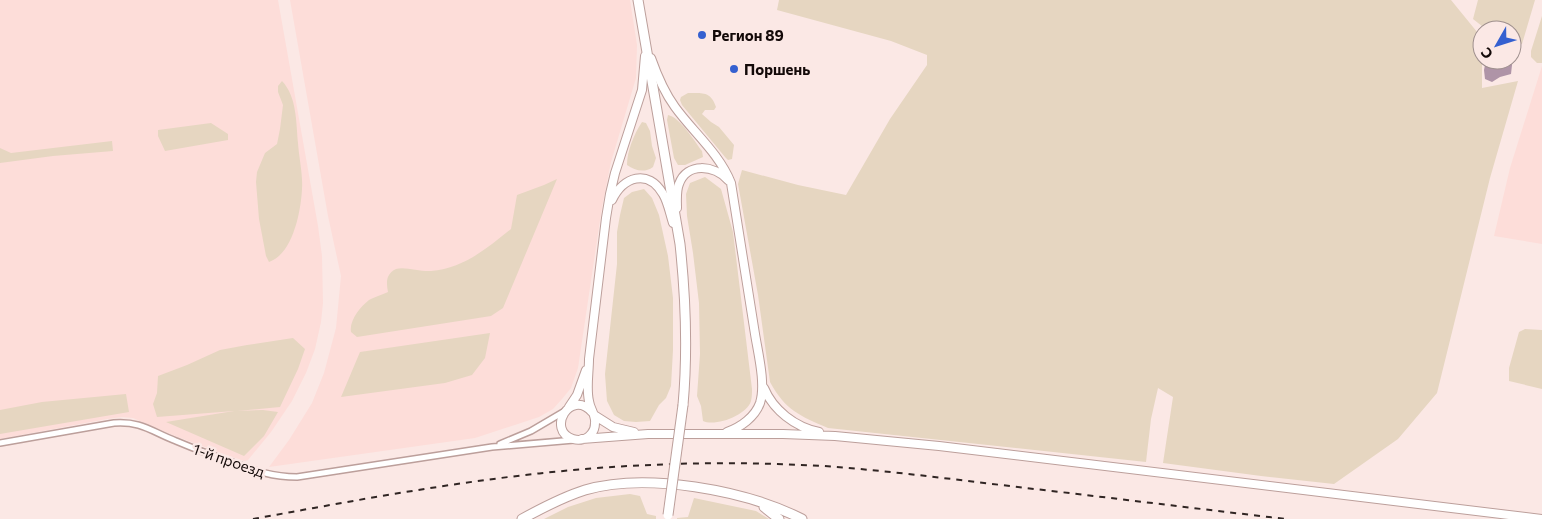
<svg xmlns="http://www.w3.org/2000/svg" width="1542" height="519" viewBox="0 0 1542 519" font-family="Commissioner,sans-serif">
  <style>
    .built { fill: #fdddd9 }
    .green { fill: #e6d6c1 }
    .water { fill: #af94a7 }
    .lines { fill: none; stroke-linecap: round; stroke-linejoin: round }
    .street-casing { stroke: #bc9f9b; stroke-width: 8 }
    .secondary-casing { stroke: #bc9f9b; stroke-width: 10 }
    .primary-casing { stroke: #bc9f9b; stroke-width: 11 }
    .street { stroke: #fff; stroke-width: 5 }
    .secondary { stroke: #fff; stroke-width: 8 }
    .primary { stroke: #fff; stroke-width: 9 }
    .rail { stroke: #302523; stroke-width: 2; stroke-dasharray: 6 6; stroke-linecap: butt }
    .primary-bridge-casing { stroke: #bc9f9b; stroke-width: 11; stroke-linecap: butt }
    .primary-bridge { stroke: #fff; stroke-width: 9 }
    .poi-dot { fill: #3560d0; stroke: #fbe8e5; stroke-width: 2 }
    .labels { text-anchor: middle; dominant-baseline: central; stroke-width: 5; stroke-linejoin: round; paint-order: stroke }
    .poi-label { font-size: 15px; font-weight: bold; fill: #130908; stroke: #fbe8e5; text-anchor: start }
    .street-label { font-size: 15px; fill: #130908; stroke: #fbe8e5 }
  </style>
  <rect width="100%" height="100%" fill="#fbe8e5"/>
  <path class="built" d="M0 0H278L318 226 322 256 323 303 321 322 315 349 306 373 292 401 271 432 248 460 245 461 240 460 175 436 133 418 122 417 107 419 0 439Z
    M290 0H630L637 45 636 78 611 162 602 207 578 368 571 388 562 399 553 409 539 417 475 438 269 467 289 440 312 403 324 373 336 328 341 276 328 216Z
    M1542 66V244L1494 236 1510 168Z"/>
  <path class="green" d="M779 0H1451L1482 38V88L1518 81 1490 178 1437 393 1398 439 1334 484 1261 476 1163 463 1173 397 1158 388 1151 419 1146 462 828 428C800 416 785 410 770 382L758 295 738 184 742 170 798 185 846 195 890 119 927 65V55L891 41 777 10Z
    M1478 0H1535L1522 44 1512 41V30H1487L1473 19Z
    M1542 16V63H1537L1531 57V51Z
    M282 81C297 97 296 122 298 143 299 158 303 174 302 189 301 211 293 254 269 262L266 256 259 219 256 182 257 172 265 153 277 144 280 129 283 105 278 92V86Z
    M688 93C702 93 711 91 716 107L714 110H705L702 114 711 122 719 127 734 145 732 159 728 160 725 157 682 105 680 100 681 97Z
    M668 115C680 117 695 142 702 151L703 157 685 165H678L674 158 667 120Z
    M642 122 646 123 650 131 652 146 656 158 653 167C645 173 635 171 627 165 627 151 634 134 642 122Z
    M211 123 228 134V140L165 151 158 136V130Z
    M112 141 113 151 53 156 0 163V148L11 153Z
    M705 177 721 189 733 232 752 389C752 392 752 397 751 401 747 415 716 427 703 421L701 406 697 396 700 354 699 303 693 253 687 216 686 194 690 183Z
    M557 179 503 308 491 316 357 337 351 332C349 321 360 307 369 300 374 297 382 295 388 292 386 282 386 274 396 269 404 266 421 272 431 271 464 268 486 249 511 229L517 195 544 185Z
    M644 189 652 198 659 215 668 256 673 298V350L671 386 666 398 659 405 650 421 636 422 624 421 614 415 607 401 605 374 617 264V232L620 215 624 198 632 192Z
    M1525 329 1542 330V389L1509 381V368L1519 332Z
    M490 333 485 358 472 375 445 383 341 397 360 352Z
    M293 338 305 349 298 369 280 407 237 411 263 410 278 412 264 436 244 456 166 422 234 411 157 417 153 404 157 393 158 376 187 365 220 350 247 345Z
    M126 394 129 412 0 434V410L42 402Z
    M630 494 640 496 647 514 656 516V519H544L568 507 596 498Z
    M694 498 756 511 769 519H677V518L688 517Z"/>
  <path class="water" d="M1512 56H1513L1511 74 1500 77 1492 82 1485 79 1484 70 1486 60H1512Z"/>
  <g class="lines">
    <defs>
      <path id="street" d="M0 443 114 423C142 421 152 432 176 441 192 448 209 454 226 460 251 469 270 477 297 477L492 447 574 440
        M500 444 531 431 565 411"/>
      <path id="secondary" d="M651 58C657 75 664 92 675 107 693 132 719 153 731 183 739 233 747 284 755 334 758 353 766 384 760 403 755 417 741 427 727 432
        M612 200C623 177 648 168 663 194 668 202 670 214 673 223
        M677 208C677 200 676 191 679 184 687 162 714 165 728 180
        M764 388C773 410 795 427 819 432
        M569 407 577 395 586 370
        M592 412C570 388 546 431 573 439 580 441 587 439 591 434 594 431 595 427 595 423 596 415 590 409 589 401 586 388 589 373 589 359L606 218 610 194 615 173 642 90 645 56
        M594 415 613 427 634 432
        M582 439 648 434H783L835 436 939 446 1542 519"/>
      <path id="primary" d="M638 0 680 244C686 300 688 349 683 405
        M764 507 779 519
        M522 519C542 508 563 497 585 490 646 472 745 490 802 519"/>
    </defs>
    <use href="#street" class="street-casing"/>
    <use href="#secondary" class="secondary-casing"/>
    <use href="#primary" class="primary-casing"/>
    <use href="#street" class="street"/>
    <use href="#secondary" class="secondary"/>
    <use href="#primary" class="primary"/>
    <path class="rail" d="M253 519C385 495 517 470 651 465 708 462 766 463 824 466 891 471 959 480 1026 488 1113 498 1199 509 1286 519"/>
    <defs>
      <path id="primary-bridge" d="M668 515 683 405"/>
    </defs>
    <use href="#primary-bridge" class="primary-bridge-casing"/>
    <use href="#primary-bridge" class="primary-bridge"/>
  </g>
  <g class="poi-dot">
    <circle cx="702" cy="35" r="5"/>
    <circle cx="734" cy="69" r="5"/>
  </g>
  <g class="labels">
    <g class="poi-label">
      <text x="712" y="35">Регион 89</text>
      <text x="744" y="69">Поршень</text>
    </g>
    <g class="street-label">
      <text transform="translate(229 460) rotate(19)">1-й проезд</text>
    </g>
  </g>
  <g transform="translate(1497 45) rotate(231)"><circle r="24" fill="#fbe8e5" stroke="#9e8f8d"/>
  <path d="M0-4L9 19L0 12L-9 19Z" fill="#3560d0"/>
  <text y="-8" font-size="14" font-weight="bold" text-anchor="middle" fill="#130908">С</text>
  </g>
</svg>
